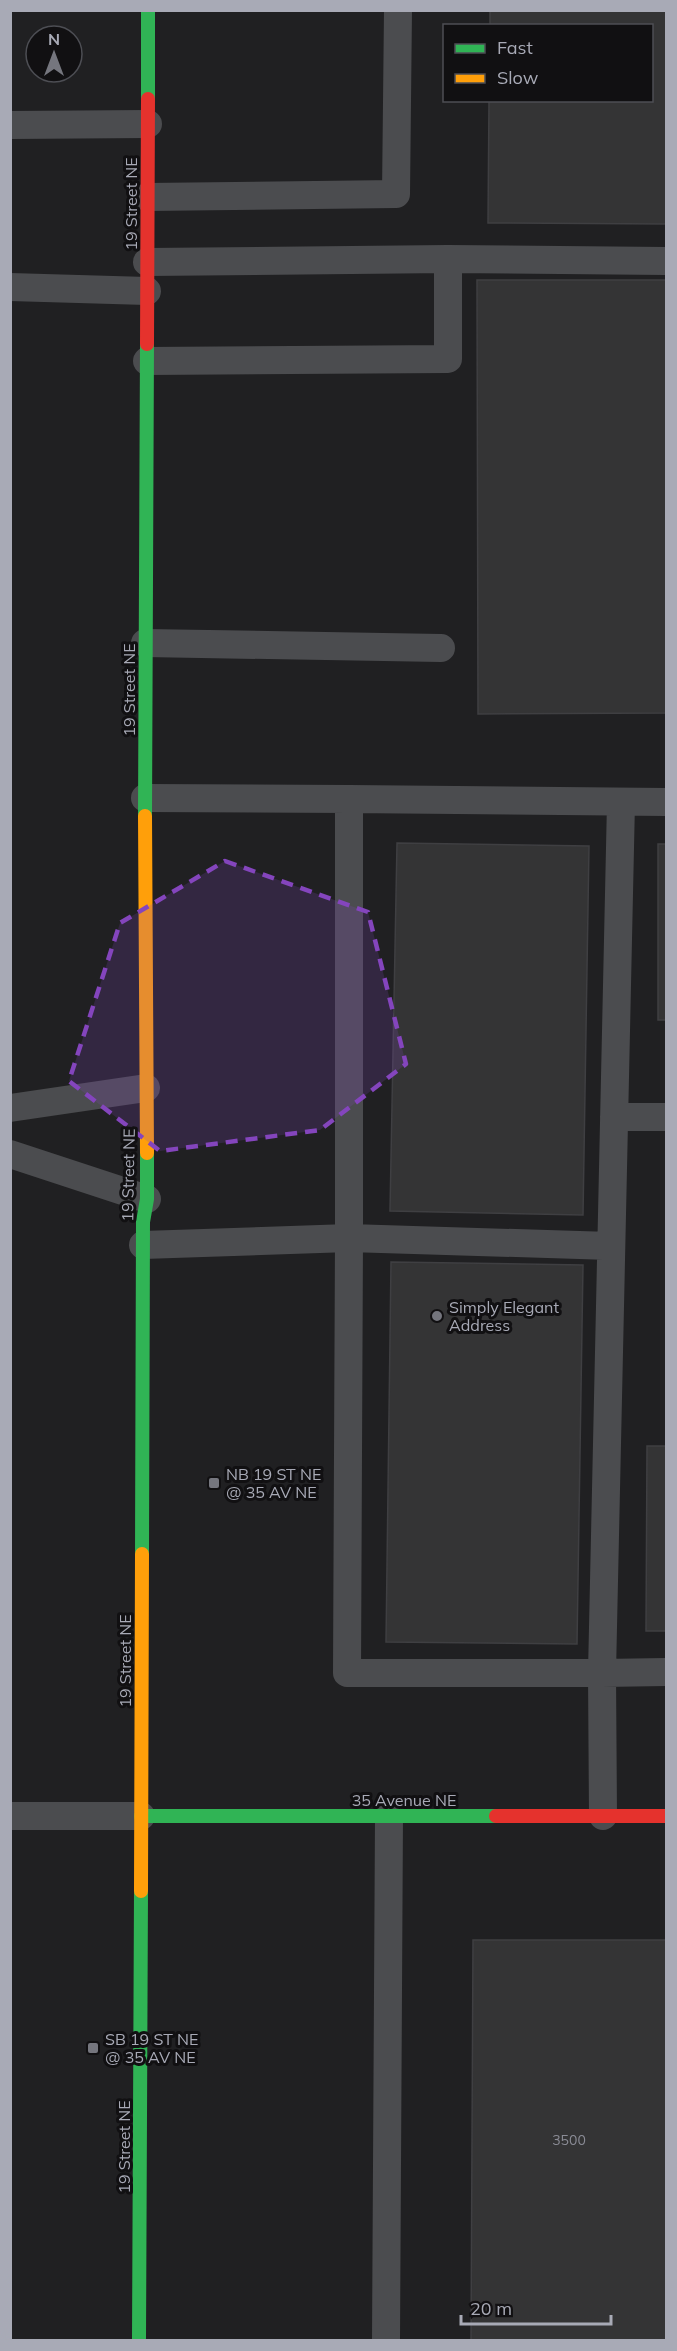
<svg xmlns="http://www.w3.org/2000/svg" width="677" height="2351" viewBox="0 0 677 2351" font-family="Mulish,sans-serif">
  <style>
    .built { fill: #202022; fill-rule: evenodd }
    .building { fill: #343435; stroke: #3f3f42; stroke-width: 1.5 }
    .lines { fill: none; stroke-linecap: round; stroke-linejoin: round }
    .lane { stroke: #4b4c4f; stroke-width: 28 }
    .fast { stroke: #30b455; stroke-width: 14 }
    .slow { stroke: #ff9f0a; stroke-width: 14 }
    .jam { stroke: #e5322d; stroke-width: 14 }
    .marked { fill: #8445bd; fill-opacity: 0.2; stroke: #8445bd; stroke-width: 4.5; stroke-dasharray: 12 8; stroke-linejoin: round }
    .poi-dot { fill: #75767e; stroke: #111012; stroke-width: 2 }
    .labels { text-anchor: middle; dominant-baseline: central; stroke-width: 6; stroke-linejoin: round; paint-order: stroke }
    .number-label { font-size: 14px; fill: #8b8c96 }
    .street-label { font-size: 16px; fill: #a8aab6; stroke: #111012 }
    .poi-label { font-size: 16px; fill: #a8aab6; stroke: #111012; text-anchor: start }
  </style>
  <rect width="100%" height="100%" fill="#161616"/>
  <path class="built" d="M11 11H666V2340H11ZM444 26H652V100H444ZM36 36H72V72H36Z"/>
  <path class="building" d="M490 10H666V224L488 223 489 100H652V26H490Z
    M477 280H666V713L478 714Z
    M397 843 589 846 583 1215 390 1211Z
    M658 844H666V1020H658Z
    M391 1262 583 1265 577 1644 386 1642Z
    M647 1446H666V1631H646Z
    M473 1940H666V2340H471Z"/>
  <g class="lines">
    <path class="lane" d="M10 125 148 124
      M147 197 396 194 398 10
      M448 259 666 261
      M10 287 147 291
      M147 361 448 359V259L147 262
      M145 643 441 648
      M145 798 349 799V1238L611 1246
      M349 799 666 802
      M10 1108 146 1088
      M614 1117H666
      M10 1154 147 1199
      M143 1245 349 1238 347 1673H602L621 802
      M10 1816H141
      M603 1816 602 1673 666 1672
      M386 2340 389 1816"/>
    <path class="fast" d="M148 99V10
      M145 816 147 344
      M142 1554 143 1222 147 1199V1153
      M141 1816H496
      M139 2340 141 1891"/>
    <path class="slow" d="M145 816 147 1153
      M141 1891 142 1554"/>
    <path class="jam" d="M147 344 148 99
      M496 1816H666"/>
  </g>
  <path class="marked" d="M225 861 368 912 406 1064 320 1130 160 1151 69 1081 120 923Z"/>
  <g class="poi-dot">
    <circle cx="437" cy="1316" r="6"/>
    <rect x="208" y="1477" width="12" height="12" rx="3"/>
    <rect x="87" y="2042" width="12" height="12" rx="3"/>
  </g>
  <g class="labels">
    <g class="number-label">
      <text x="569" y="2140">3500</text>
    </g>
    <g class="street-label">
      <text transform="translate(131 204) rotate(-90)">19 Street NE</text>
      <text transform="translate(129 690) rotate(-90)">19 Street NE</text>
      <text transform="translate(128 1175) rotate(-89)">19 Street NE</text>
      <text transform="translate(125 1661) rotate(-90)">19 Street NE</text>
      <text x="404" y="1800">35 Avenue NE</text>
      <text transform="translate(124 2147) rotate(-90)">19 Street NE</text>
    </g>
    <g class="poi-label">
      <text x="449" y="1307">Simply Elegant<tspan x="449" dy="18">Address</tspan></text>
      <text x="226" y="1474">NB 19 ST NE<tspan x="226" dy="18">@ 35 AV NE</tspan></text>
      <text x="105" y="2039">SB 19 ST NE<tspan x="105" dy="18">@ 35 AV NE</tspan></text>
    </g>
  </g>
  <rect width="677" height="2351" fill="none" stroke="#a8aab6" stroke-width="24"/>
  <rect x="443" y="24" width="210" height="78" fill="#111012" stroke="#4d4e54" stroke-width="1.5"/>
  <rect x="455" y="44" width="30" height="9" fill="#30b455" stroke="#4d4e54" stroke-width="1.5"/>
  <text x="497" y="54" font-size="18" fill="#a8aab6">Fast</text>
  <rect x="455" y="74" width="30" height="9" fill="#ff9f0a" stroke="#4d4e54" stroke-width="1.5"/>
  <text x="497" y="84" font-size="18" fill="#a8aab6">Slow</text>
  <g transform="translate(54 54)"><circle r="28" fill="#111012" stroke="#4d4e54" stroke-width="1.5"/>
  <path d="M0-4.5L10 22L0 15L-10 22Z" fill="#75767e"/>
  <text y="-9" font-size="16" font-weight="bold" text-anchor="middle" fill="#a8aab6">N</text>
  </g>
  <path d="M461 2315v9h150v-9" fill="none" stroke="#a8aab6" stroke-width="3"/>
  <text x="470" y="2315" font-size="18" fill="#a8aab6" stroke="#111012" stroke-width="4.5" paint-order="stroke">20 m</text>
</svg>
